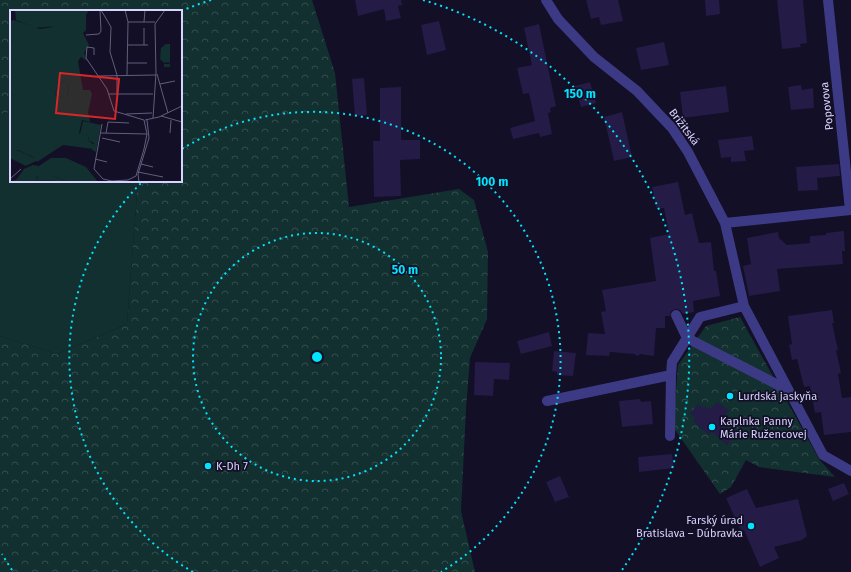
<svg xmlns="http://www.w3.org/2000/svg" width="851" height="572" viewBox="0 0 851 572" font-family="'Fira Sans',sans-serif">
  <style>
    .grass { fill: #12302f }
    .forest { fill: url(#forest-crowns) }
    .building { fill: #241b47 }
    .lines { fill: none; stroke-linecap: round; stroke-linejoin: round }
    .minor { stroke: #3d3a85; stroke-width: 10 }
    .ring { fill: none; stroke: #00e5ff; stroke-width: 2; stroke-dasharray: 2 4 }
    .poi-dot { fill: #00e5ff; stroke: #130f26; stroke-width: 1.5 }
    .labels { text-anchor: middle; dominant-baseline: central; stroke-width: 3.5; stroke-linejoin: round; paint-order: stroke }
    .street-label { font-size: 11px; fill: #d9d4ff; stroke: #130f26 }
    .poi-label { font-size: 11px; fill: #d9d4ff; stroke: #130f26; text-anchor: start }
    .inset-road { fill: none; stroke: #625e7d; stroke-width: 1 }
    .view { fill: #d62828; fill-opacity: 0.15; stroke: #d62828; stroke-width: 2 }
    .inset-edge { fill: none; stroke: #d9d4ff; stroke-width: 2 }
    .centre { fill: #00e5ff; stroke: #130f26; stroke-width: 2 }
    .ring-label { font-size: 12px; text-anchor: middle; font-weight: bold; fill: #00e5ff; stroke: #130f26; stroke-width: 3.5; stroke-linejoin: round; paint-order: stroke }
  </style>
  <defs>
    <pattern id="forest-crowns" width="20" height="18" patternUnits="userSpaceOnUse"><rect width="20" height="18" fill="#12302f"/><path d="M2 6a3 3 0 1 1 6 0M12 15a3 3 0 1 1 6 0" fill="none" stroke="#344d4e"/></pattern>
  </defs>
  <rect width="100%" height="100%" fill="#130f26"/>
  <path class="grass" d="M11 112V181H138L127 324 57 354 0 336V114Z"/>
  <path class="forest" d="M0 0H312L335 73 349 207 459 189 474 200 488 252 487 319 470 358 466 409 461 511 475 572H0V336L57 354 127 324 138 181H181V11H11V112L0 114Z
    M740 317 819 459 835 477 759 467 746 460 731 487 720 494 673 427 678 365 706 326Z"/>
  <path class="building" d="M355 0H401L402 5 398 6 401 18 386 21 384 9 358 16Z
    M586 0H618L623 21 601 25 599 17 591 19Z
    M705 0H719L720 14 706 16Z
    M777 0H803L807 43 800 44 801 47 782 49Z
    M439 21 446 50 427 55 421 25Z
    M539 24 556 106 550 108 551 112 548 113 552 134 540 137 539 133 513 139 510 128 535 121 529 93 523 94 517 68 532 65 524 28Z
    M664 42 669 65 641 70 636 48Z
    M364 78 367 115 355 116 352 79Z
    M590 82 596 103 581 107 575 86Z
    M801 85 802 90 813 88 814 108 791 110 788 87Z
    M726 86 729 112 683 118 680 92Z
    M401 87V140H420V159L400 160 401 196 374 197 373 141H380V88Z
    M622 112 632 157 614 161 604 117Z
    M752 136 754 150 744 151 746 161 731 162V157L721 158 718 140Z
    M839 164 840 176 817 178 818 190 798 191 796 167Z
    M678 182 685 215 692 213 699 243 711 242 714 271H716L720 296 693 301 694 312 683 314 680 310 676 309 671 311 670 316H665V328H656L654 356 640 354 638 356 634 354 610 352 609 356 586 355 588 333 605 334 601 312 606 311 602 290 656 281 650 238 669 234 664 208 657 209 652 187Z
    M844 231 845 251H842L843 264 777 269 780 291 749 296 743 266 751 264 747 238 778 232 779 238 787 245 810 243V236L826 235V233Z
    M832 310 834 323H832L838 350H836L841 373 838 374 842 398 851 397V432L824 435 821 412 815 413 810 386 804 387 797 359 792 360 789 345 792 344 788 316Z
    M549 332 552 346 521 354 517 341Z
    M554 351 576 353 573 376 557 375V372L552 371Z
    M475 362 510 363 509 380 494 379 493 396 474 395Z
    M640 399 641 402 651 401 653 424 622 427 619 401Z
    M717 402 729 410 719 422 735 435 727 445 712 432 709 435 693 421 695 417 690 413 698 404 703 408 705 406 710 410Z
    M672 454 674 468 639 472 638 457Z
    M560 476 569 497 555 502 546 482Z
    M844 483 849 494 833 501 828 489Z
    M747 489 756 508 798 499 807 536 802 540 774 547 779 558 760 567 744 530 741 531 726 498Z"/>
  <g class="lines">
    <path class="minor" d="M546 0 558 19 594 57 637 91 672 128 688 152 725 223 744 306 823 455 851 471
      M828 0 850 210
      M725 223 851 210
      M676 315 687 338 788 390
      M547 401 671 375
      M670 436 671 375 672 362 700 317 744 306"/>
  </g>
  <g class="ring">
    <circle cx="317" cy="357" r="124"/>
    <path d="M193 572A248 248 0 0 1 142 182M182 149A248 248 0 1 1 441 572"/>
    <path d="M12 570A372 372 0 0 1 2 554M181 11A372 372 0 0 1 211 0M423 0A372 372 0 0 1 622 570"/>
  </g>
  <g class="poi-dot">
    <circle cx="730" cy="396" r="4"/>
    <circle cx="712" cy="427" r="4"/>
    <circle cx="208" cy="466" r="4"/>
    <circle cx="751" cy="526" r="4"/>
  </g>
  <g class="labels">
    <g class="street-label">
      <text transform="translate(827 106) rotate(-96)">Popovova</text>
      <text transform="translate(684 127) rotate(53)">Brižitská</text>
    </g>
    <g class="poi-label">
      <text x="738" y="396">Lurdská jaskyňa</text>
      <text x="720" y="421">Kaplnka Panny<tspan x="720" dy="13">Márie Ružencovej</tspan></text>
      <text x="216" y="466">K-Dh 7</text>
      <text x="743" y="520" text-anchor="end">Farský úrad<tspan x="743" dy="13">Bratislava – Dúbravka</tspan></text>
    </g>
  </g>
  <g transform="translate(10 10)">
    <rect width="172" height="172" fill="#130f26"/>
    <path d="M156 34H160V57H154V54H159L160 52 154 53 150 49 151 38ZM48 71 56 72 59 75 57 87 52 88 45 85ZM73 111 91 115 86 142 82 140 84 133 78 130 79 126 70 124Z" fill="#12302f"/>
    <path d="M50 0H79L76 5V20L73 23 79 35 74 43 77 51 71 47 68 51 73 80H80L82 84 78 102 80 112 72 110 69 123 79 126 78 130 84 135 83 139 53 135 27 152 23 147 8 140 0 142V11L4 10 30 19 42 17 50 13ZM48 71 56 72 59 76 57 87 52 88 45 85ZM41 148H56L76 157 88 172H58L44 166V171L29 170 27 165 26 172H0L7 169 14 159 23 155 29 156Z" fill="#12302f" fill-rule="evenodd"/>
    <path d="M0 138 12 142 28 150 16 156 0 148Z" fill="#12302f"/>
    <path d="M5 0H50V13L48 16 25 18 6 10ZM28 165 29 170 43 171 44 166 58 172H26Z" fill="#12302f"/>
    <path class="inset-road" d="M91 0 101 17 100 42 107 65V84M115 0 118 12 117 65M118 12H145M134 12 135 0M134 18V35M76 25 89 24 91 21 90 0M117 35H138M84 45V38L77 37 76 48 97 79 104 101 134 110M117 53H137M147 64 158 103M87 66 146 65M150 74 165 71M99 84H143M116 104 142 103M151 106 172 112M143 108 146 63 145 14 155 0M135 110 149 107 172 96M92 114 84 159 93 169 102 171 118 170 126 166 134 139 137 124 134 110M91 123 137 124M96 123 98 112 119 113M160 123 161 110M92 128 110 132M85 149 97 152M131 154 143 157M128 162 153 167M0 169 11 159M129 172 128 164 139 128 137 110"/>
    <path class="view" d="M50 63 109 69 105 109 46 103Z"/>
    <rect width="172" height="172" class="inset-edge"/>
  </g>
  <circle cx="317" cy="357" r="6" class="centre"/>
  <g class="ring-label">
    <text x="580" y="98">150 m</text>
    <text x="492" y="186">100 m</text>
    <text x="405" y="274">50 m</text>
  </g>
</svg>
